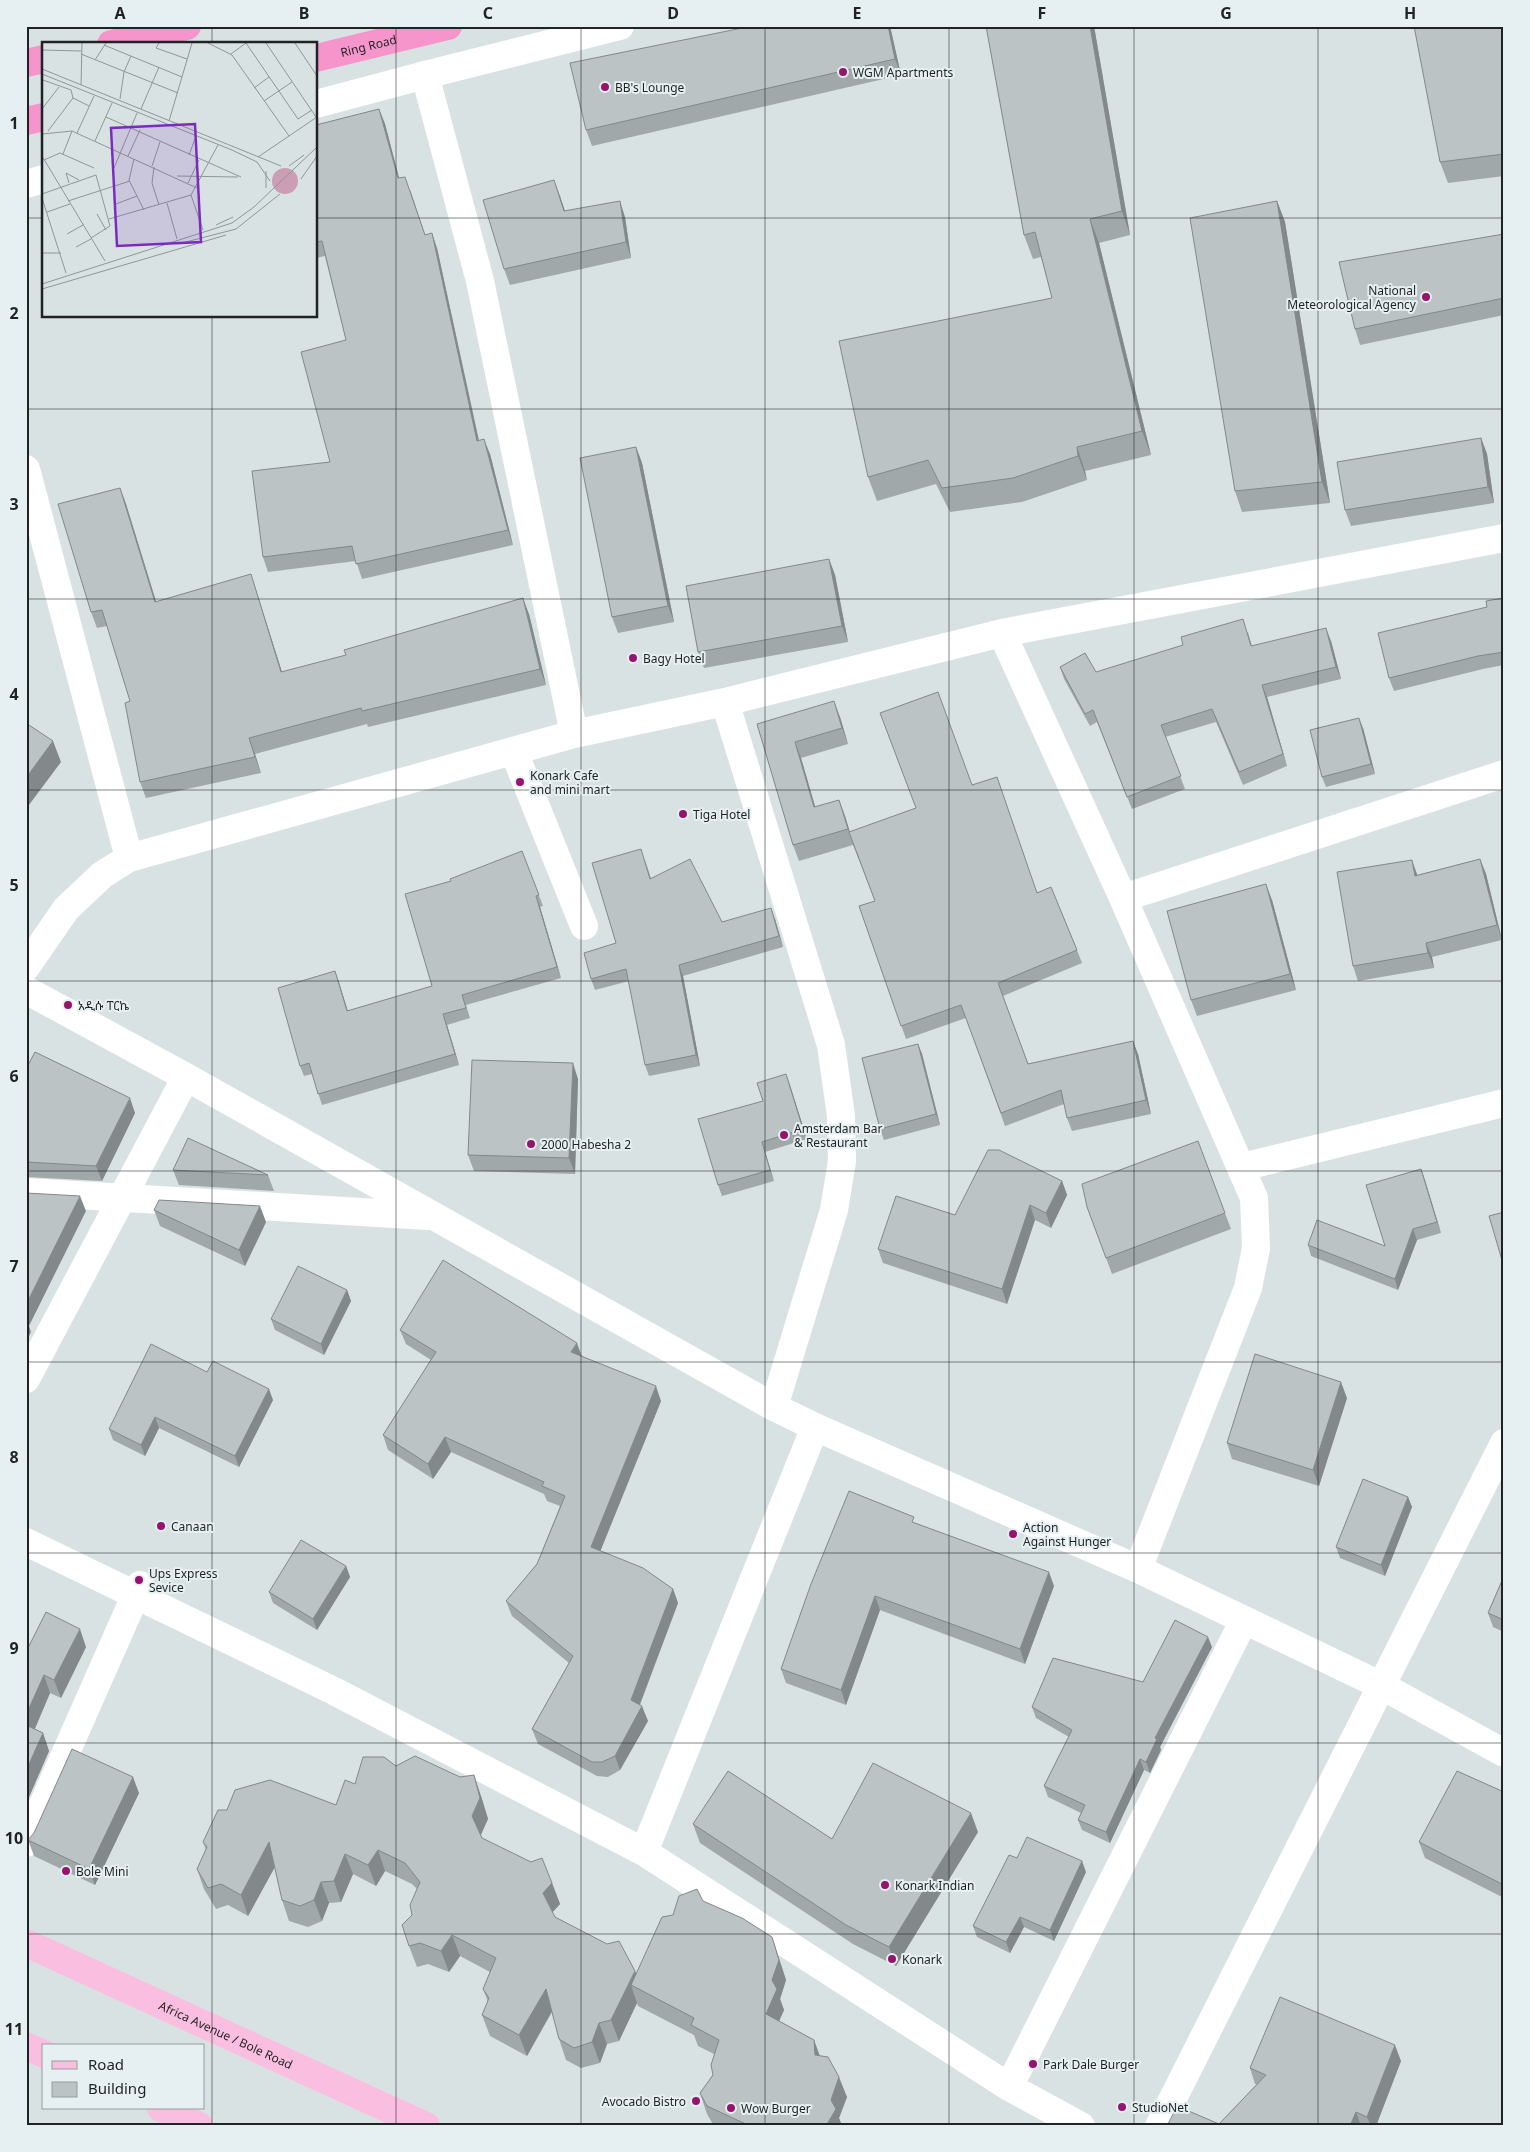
<svg xmlns="http://www.w3.org/2000/svg" width="1530" height="2152" viewBox="0 0 1530 2152" font-family="'Noto Sans','Noto Sans Ethiopic',sans-serif">
  <style>
    .lines { fill: none; stroke-linecap: round; stroke-linejoin: round }
    .street { stroke: #fff; stroke-width: 28 }
    .secondary { stroke: #fff; stroke-width: 28 }
    .primary { stroke: #fabfe0; stroke-width: 28 }
    .highway { stroke: #f695cc; stroke-width: 28 }
    .wall { fill: #a1a8a9 }
    .shaded-wall { fill: #83888a }
    .building { fill: #bbc3c5; stroke: #83888a }
    .grid { fill: none; stroke: #1f2323; stroke-width: 1; stroke-opacity: 0.55 }
    .poi-dot { fill: #95146c; stroke: #e6eff1; stroke-width: 2 }
    .labels { text-anchor: middle; dominant-baseline: central; stroke-width: 4; stroke-linejoin: round; paint-order: stroke }
    .street-label { font-size: 12px; fill: #1f2323; stroke: #e6eff1 }
    .poi-label { font-size: 12px; fill: #1f2323; stroke: #e6eff1; text-anchor: start }
    .inset-road { fill: none; stroke: #8f9696; stroke-width: 1 }
    .view { fill: #7b2cbf; fill-opacity: 0.15; stroke: #7b2cbf; stroke-width: 2.5 }
    .inset-edge { fill: none; stroke: #1f2323; stroke-width: 2.5 }
    .neatline { fill: none; stroke: #1f2323; stroke-width: 2 }
    .grid-label { font-size: 16px; text-anchor: middle; font-weight: bold; fill: #1f2323 }
  </style>
  <rect width="100%" height="100%" fill="#d9e2e3"/>
  <g class="lines">
    <path class="street" d="M425 75 480 281 574 734
      M26 469 129 858
      M1002 633 1123 898 1254 1198 1256 1248 1248 1288 1138 1569
      M725 702 831 1045 841 1116 842 1161 834 1210 774 1407
      M514 752 584 926
      M1123 898 1504 774
      M26 967 66 909 102 875 129 858 574 734 725 702 1002 633 1504 538
      M26 990 186 1077 774 1407 815 1427 1138 1569 1382 1686 1504 1753
      M1242 1167 1504 1103
      M26 1192 428 1216
      M26 1379 186 1077
      M26 1542 334 1691 644 1852 1009 2087 1081 2126
      M26 1843 140 1585
      M644 1852 815 1427
      M1009 2087 1244 1620
      M1159 2126 1504 1443"/>
    <path class="secondary" d="M316 104 425 75 620 26
      M26 184 44 179"/>
    <g class="primary">
      <path id="s1" d="M26 1943 426 2126"/>
      <path d="M26 2046 44 2054"/>
      <path d="M161 2108 199 2126"/>
    </g>
    <g class="highway">
      <path d="M111 44 187 26"/>
      <path id="s2" d="M316 58 448 26"/>
      <path d="M26 63 44 59"/>
      <path d="M26 121 44 117"/>
    </g>
  </g>
  <path class="wall" d="M890 26 901 75 592 146 586 130Z
    M986 26H1094L1130 235 1099 243 1151 455 1085 471 1087 480 1022 502 950 512 936 484 877 501 868 477 1052 298 1041 257 1033 259 1024 235Z
    M1504 26V176L1448 183 1440 162Z
    M379 109 385 124 399 178 411 192 425 235 437 248 479 440 490 454 513 545 362 579 356 561 268 572 263 557 330 462 346 340 325 256 316 258V125Z
    M560 196 565 211 625 217 631 258 510 285 504 269Z
    M1277 201 1285 222 1330 503 1242 512 1235 491Z
    M1504 234V315L1360 345 1355 329Z
    M1481 438 1487 454 1494 503 1351 526 1345 510Z
    M636 447 642 463 674 622 618 633 612 617Z
    M120 488 126 504 156 601 256 590 282 672 529 614 546 685 368 727 367 724 255 754 261 773 146 798 140 782 130 701 107 626 97 628 91 612Z
    M829 559 835 575 848 642 704 668 698 652Z
    M1504 598V665L1483 669 1394 691 1389 678 1487 607Z
    M1248 632 1252 646 1331 641 1341 679 1267 697 1287 766 1243 785 1216 722 1165 737 1185 789 1132 809 1097 722 1090 726 1064 679 1060 667 1096 672Z
    M840 717 848 744 801 758 815 807 839 800 845 816 850 832 916 808 972 785 1038 893 1077 950 1082 963 1003 996 1028 1064 1138 1054 1151 1114 1072 1131 1067 1118 1064 1104 1005 1126 966 1018 906 1039 859 906 875 901 853 845 799 861 793 845 757 724Z
    M1363 728 1375 774 1326 787 1322 777Z
    M522 851 543 906 540 907 561 978 466 1005 470 1018 447 1025 459 1065 322 1105 312 1074 304 1076 300 1066 335 971 348 1011 432 986 451 881Z
    M1480 859 1486 874 1502 940 1432 957 1434 968 1358 981 1353 966 1417 875Z
    M645 860 651 878 722 922 775 919 783 947 683 976 700 1066 649 1076 645 1065 629 981 595 990 591 979 616 943Z
    M1272 900 1296 990 1197 1016 1191 1000Z
    M918 1044 922 1054 940 1125 884 1140 880 1129Z
    M26 1069 135 1113 102 1181 26 1177Z
    M786 1074 807 1139 765 1152 774 1181 722 1196 718 1185 763 1101Z
    M578 1079 575 1174 474 1171 468 1155Z
    M1421 1169 1441 1233 1417 1240 1398 1290 1311 1256 1308 1245 1385 1246Z
    M173 1170 268 1175 274 1191 179 1185Z
    M1062 1181 1067 1195 1051 1228 1035 1220 1007 1304 883 1263 878 1249 955 1215Z
    M1087 1207 1225 1213 1231 1229 1112 1274Z
    M154 1210 266 1222 245 1266 160 1226Z
    M347 1290 351 1301 324 1355 275 1330 271 1319Z
    M400 1330 582 1356 661 1401 600 1551 673 1589 678 1603 640 1705 648 1721 620 1770 608 1777 597 1776 538 1744 532 1729 569 1663 512 1616 506 1601 537 1564 560 1506 547 1501 544 1494 451 1452 433 1479 388 1450 383 1435 431 1360 406 1344Z
    M207 1372 273 1400 239 1467 159 1428 145 1456 113 1440 109 1429Z
    M1347 1398 1319 1486 1232 1459 1227 1443Z
    M1408 1497 1412 1507 1385 1576 1340 1558 1336 1547Z
    M916 1523 1054 1586 1025 1664 880 1610 846 1705 786 1683 781 1669Z
    M346 1566 350 1577 317 1630 273 1603 269 1592Z
    M1504 1576V1632L1493 1627 1488 1613Z
    M86 1647 61 1698 50 1693 35 1729 43 1733 49 1751 26 1804V1652Z
    M1212 1647 1160 1747 1161 1750 1150 1773 1144 1770 1110 1843 1082 1830 1078 1820 1081 1813 1048 1797 1044 1786 1069 1737 1036 1718 1032 1707 1143 1682Z
    M396 1766 481 1796 488 1819 480 1835 482 1838 552 1883 560 1904 552 1912 555 1917 635 1971 636 1974 673 1915 703 1901 772 1937 786 1980 780 1999 784 2010 779 2021 814 2040 820 2056 847 2097 839 2118 842 2126H714L707 2114 700 2093 713 2075 714 2054 698 2046 694 2035 638 2006 637 2003 619 2041 607 2044 600 2063 581 2068 566 2060 559 2039 552 2012 527 2056 490 2036 482 2015 488 2002 483 1989 490 1972 460 1956 449 1972 428 1964 417 1967 409 1946 412 1915 417 1889 412 1884 385 1871 376 1886 353 1874 341 1902 329 1903 322 1921 308 1927 289 1921 282 1900 275 1867 248 1916 228 1905 216 1909 204 1889 197 1869 206 1850 203 1842 336 1805 355 1784Z
    M1504 1792V1898L1425 1858 1419 1842Z
    M139 1793 95 1885 34 1856 28 1840Z
    M693 1824 832 1839 978 1832 896 1966 853 1944 700 1843Z
    M1017 1858 1086 1872 1054 1941 1024 1927 1010 1953 977 1937 973 1926Z
    M1401 2061 1376 2126H1167L1219 2124 1257 2084H1255L1250 2068Z"/>
  <path class="shaded-wall" d="M888 26H890L901 75 895 59Z
    M1090 26H1094L1130 235 1122 211Z
    M379 109 385 124 403 193 398 178Z
    M554 180 560 196 570 227 564 211Z
    M620 201 625 217 631 258 626 242Z
    M1277 201 1285 222 1330 503 1322 482Z
    M1090 219 1099 243 1151 455 1142 431Z
    M432 233 437 248 482 456 477 441Z
    M1481 438 1487 454 1494 503 1488 487Z
    M484 439 490 454 513 545 508 530Z
    M636 447 642 463 674 622 668 606Z
    M1077 447 1085 471 1087 480 1078 456Z
    M120 488 126 504 161 618 155 602Z
    M829 559 835 575 848 642 842 626Z
    M251 574 256 590 287 688 281 672Z
    M523 598 529 614 546 685 540 669Z
    M1326 628 1331 641 1341 679 1336 667Z
    M1262 685 1267 697 1287 766 1283 754Z
    M834 701 840 717 848 744 842 728Z
    M1359 718 1363 728 1375 774 1371 764Z
    M249 738 255 754 261 773 255 757Z
    M53 741 61 762 26 809V778Z
    M795 742 801 758 820 823 814 807Z
    M839 800 845 816 853 843 849 832Z
    M1480 859 1486 874 1502 940 1497 925Z
    M1412 860 1417 874 1420 890 1415 876Z
    M1266 884 1272 900 1296 990 1290 974Z
    M536 896 540 907 561 978 557 967Z
    M771 908 775 919 783 947 779 936Z
    M1426 943 1432 957 1434 968 1428 953Z
    M679 965 683 976 700 1066 696 1055Z
    M335 971 339 982 351 1022 347 1011Z
    M443 1014 447 1025 459 1065 455 1054Z
    M1133 1041 1138 1054 1151 1114 1146 1100Z
    M918 1044 922 1054 940 1125 936 1114Z
    M573 1063 578 1079 575 1174 569 1158Z
    M786 1074 790 1085 807 1139 803 1129Z
    M130 1098 135 1113 102 1181 96 1166Z
    M762 1142 765 1152 774 1181 770 1170Z
    M1421 1169 1425 1180 1441 1233 1437 1222Z
    M1062 1181 1067 1195 1051 1228 1046 1213Z
    M80 1196 86 1211 29 1326 31 1332 26 1342V1305Z
    M1030 1205 1035 1220 1007 1304 1002 1289Z
    M260 1206 266 1222 245 1266 239 1250Z
    M1413 1229 1417 1240 1398 1290 1395 1279Z
    M347 1290 351 1301 324 1355 321 1344Z
    M577 1343 582 1357 571 1352Z
    M1341 1382 1347 1398 1319 1486 1313 1470Z
    M656 1386 661 1401 596 1562 591 1547Z
    M269 1389 273 1400 239 1467 235 1456Z
    M155 1417 159 1428 145 1456 141 1445Z
    M445 1437 451 1452 433 1479 428 1464Z
    M1408 1497 1412 1507 1385 1576 1381 1565Z
    M346 1566 350 1577 317 1630 313 1619Z
    M1049 1572 1054 1586 1025 1664 1020 1649Z
    M673 1589 678 1603 636 1714 631 1700Z
    M875 1596 880 1610 846 1705 841 1690Z
    M80 1629 86 1647 61 1698 54 1680Z
    M1208 1637 1212 1647 1160 1747 1161 1750 1150 1773 1146 1762 1155 1738Z
    M44 1675 50 1693 29 1742 26 1734V1715Z
    M642 1706 648 1721 620 1770 615 1756Z
    M43 1733 49 1751 26 1804V1771Z
    M1140 1759 1144 1770 1110 1843 1106 1832Z
    M474 1775 481 1796 488 1819 480 1837 472 1816Z
    M133 1777 139 1793 95 1885 89 1869Z
    M971 1813 978 1832 896 1966 889 1947Z
    M269 1842 277 1863 248 1916 241 1895Z
    M378 1850 385 1871 376 1886 368 1865Z
    M345 1854 353 1874 341 1902 334 1881Z
    M1082 1861 1086 1872 1054 1941 1050 1930Z
    M321 1882 329 1903 322 1921 314 1900Z
    M552 1883 560 1904 551 1914 543 1893Z
    M1020 1917 1024 1927 1010 1953 1006 1942Z
    M452 1935 460 1956 449 1972 441 1951Z
    M772 1937 786 1980 780 1999 784 2010 773 2035 766 2014 772 1980Z
    M635 1971 642 1991 631 1985 637 2003 619 2041 611 2020Z
    M546 1989 553 2009 527 2056 519 2035Z
    M599 2023 607 2044 600 2063 592 2042Z
    M814 2040 821 2060 815 2055Z
    M1395 2045 1401 2061 1376 2126H1371L1367 2117Z
    M839 2077 847 2097 839 2118 842 2126H826L831 2100Z
    M1356 2112 1361 2126H1350Z"/>
  <path class="building" d="M752 26H888L895 59 586 130 570 63Z
    M986 26H1090L1122 211 1090 219 1142 431 1077 447 1078 456 1013 478 942 488 928 460 868 477 839 341 1052 298 1035 232 1024 235Z
    M1414 26H1504V154L1440 162Z
    M379 109 398 178 405 177 425 235 432 233 477 441 484 439 508 530 356 564 352 546 263 557 252 471 330 462 301 352 346 340 322 241 316 242V125Z
    M554 180 564 211 620 201 626 242 504 269 483 200Z
    M1277 201 1322 482 1235 491 1190 218Z
    M1504 234V298L1355 329 1339 262Z
    M1481 438 1488 487 1345 510 1337 462Z
    M636 447 668 606 612 617 580 458Z
    M120 488 155 602 251 574 281 672 346 655 344 650 523 598 540 669 362 711 361 708 249 738 255 757 140 782 125 703 130 701 102 610 91 612 58 504Z
    M829 559 842 626 698 652 686 586Z
    M1504 598V652L1478 656 1389 678 1378 633 1487 607 1486 601Z
    M1243 619 1251 646 1326 628 1336 667 1262 685 1283 754 1239 772 1212 709 1161 725 1181 776 1127 797 1093 710 1085 714 1060 667 1085 653 1096 672 1183 645 1181 637Z
    M938 692 972 785 997 777 1037 893 1051 887 1077 950 998 983 1028 1064 1133 1041 1146 1100 1067 1118 1061 1090 1001 1113 961 1005 901 1026 859 906 875 901 849 832 916 808 880 713Z
    M834 701 842 728 795 742 814 807 839 800 848 829 793 845 757 724Z
    M1359 718 1371 764 1322 777 1310 730Z
    M26 723 53 741 26 778Z
    M641 849 650 879 690 859 722 922 771 908 779 936 679 965 696 1055 645 1065 626 969 591 979 584 953 616 943 592 863Z
    M522 851 539 895 536 896 557 967 462 995 466 1008 443 1014 455 1054 318 1094 309 1063 300 1066 278 988 335 971 347 1011 432 986 405 894 451 881 450 879Z
    M1480 859 1497 925 1426 943 1428 953 1353 966 1337 872 1412 860 1415 876Z
    M1266 884 1290 974 1191 1000 1167 911Z
    M918 1044 936 1114 880 1129 862 1058Z
    M35 1052 130 1098 96 1166 26 1162V1069Z
    M472 1060 573 1063 569 1158 468 1155Z
    M786 1074 803 1129 762 1142 770 1170 718 1185 698 1119 763 1101 757 1083Z
    M188 1138 268 1175 173 1170Z
    M1198 1141 1225 1213 1106 1258 1087 1207 1082 1184Z
    M988 1150H999L1062 1181 1046 1213 1030 1205 1002 1289 878 1249 896 1196 955 1215Z
    M1421 1169 1437 1222 1413 1229 1395 1279 1308 1245 1317 1220 1385 1246 1366 1185Z
    M26 1193 80 1196 26 1305Z
    M159 1200 260 1206 239 1250 154 1210Z
    M1504 1212V1267L1489 1216Z
    M443 1260 577 1343 571 1352 656 1386 591 1547 643 1568 673 1589 631 1700 642 1706 615 1756 602 1762H592L532 1729 573 1656 506 1601 537 1564 565 1496 542 1486 544 1482 445 1437 428 1464 383 1435 436 1352 400 1330Z
    M298 1266 347 1290 321 1344 271 1319Z
    M151 1344 207 1372 213 1361 269 1389 235 1456 155 1417 141 1445 109 1429Z
    M1255 1354 1341 1382 1313 1470 1227 1443Z
    M1363 1479 1408 1497 1381 1565 1336 1547Z
    M849 1491 914 1517 912 1522 1049 1572 1020 1649 875 1596 841 1690 781 1669 811 1584Z
    M301 1540 346 1566 313 1619 269 1592Z
    M1504 1576V1620L1488 1613Z
    M46 1612 80 1629 54 1680 44 1675 26 1715V1652Z
    M1175 1620 1208 1637 1155 1738 1157 1739 1146 1762 1140 1759 1106 1832 1078 1820 1085 1805 1044 1786 1072 1730 1032 1707 1053 1658 1143 1682Z
    M26 1725 43 1733 26 1771Z
    M72 1749 133 1777 89 1869 28 1840 34 1833Z
    M415 1756 460 1777 474 1775 480 1798 472 1816 482 1838 531 1862 542 1858 552 1883 543 1893 555 1917 607 1944 619 1941 635 1971 611 2020 599 2023 592 2042 574 2048 559 2039 546 1989 519 2035 482 2015 489 1998 483 1989 496 1958 452 1935 441 1951 420 1943 409 1946 402 1925 412 1915 410 1905 420 1882 405 1863 378 1850 368 1865 345 1854 334 1881 321 1882 314 1900 300 1906 282 1900 269 1842 241 1895 221 1884 208 1888 197 1869 207 1847 203 1842 218 1810H227L235 1790 270 1780 336 1805 345 1780 355 1784 363 1757H384L396 1766Z
    M873 1763 971 1813 889 1947 846 1925 693 1824 728 1771 832 1839Z
    M1457 1771 1504 1792V1885L1419 1842Z
    M1027 1837 1082 1861 1050 1930 1020 1917 1006 1942 973 1926 1009 1855 1017 1858Z
    M697 1889 703 1901 742 1918 772 1937 779 1960 772 1980 777 1989 766 2014 814 2040 815 2055 828 2057 839 2077 831 2100 836 2109 826 2126H750L707 2106 700 2093 713 2075 711 2065 719 2040 691 2025 694 2018 631 1985 662 1917 673 1915 679 1896Z
    M1280 1997 1395 2045 1367 2117 1356 2112 1350 2126H1167L1177 2106 1219 2124 1266 2075 1250 2068Z"/>
  <path class="grid" d="M212 26V44M396 26V2126M581 26V2126M765 26V2126M949 26V2126M1134 26V2126M1318 26V2126M26 218H44M316 218H1504M212 316V2126M26 409H1504M26 599H1504M26 790H1504M26 981H1504M26 1171H1504M26 1362H1504M26 1553H1504M26 1743H1504M26 1934H1504"/>
  <g class="poi-dot">
    <circle cx="843" cy="72" r="5"/>
    <circle cx="605" cy="87" r="5"/>
    <circle cx="1426" cy="297" r="5"/>
    <circle cx="633" cy="658" r="5"/>
    <circle cx="520" cy="782" r="5"/>
    <circle cx="683" cy="814" r="5"/>
    <circle cx="68" cy="1005" r="5"/>
    <circle cx="784" cy="1135" r="5"/>
    <circle cx="531" cy="1144" r="5"/>
    <circle cx="161" cy="1526" r="5"/>
    <circle cx="1013" cy="1534" r="5"/>
    <circle cx="139" cy="1580" r="5"/>
    <circle cx="66" cy="1871" r="5"/>
    <circle cx="885" cy="1885" r="5"/>
    <circle cx="892" cy="1959" r="5"/>
    <circle cx="1033" cy="2064" r="5"/>
    <circle cx="696" cy="2101" r="5"/>
    <circle cx="1122" cy="2107" r="5"/>
    <circle cx="731" cy="2108" r="5"/>
  </g>
  <g class="labels">
    <g class="street-label">
      <text stroke="none"><textPath href="#s2" startOffset="54">Ring Road</textPath></text>
      <text stroke="none"><textPath href="#s1" startOffset="220">Africa Avenue / Bole Road</textPath></text>
    </g>
    <g class="poi-label">
      <text x="853" y="72">WGM Apartments</text>
      <text x="615" y="87">BB's Lounge</text>
      <text x="1416" y="290" text-anchor="end">National<tspan x="1416" dy="14">Meteorological Agency</tspan></text>
      <text x="643" y="658">Bagy Hotel</text>
      <text x="530" y="775">Konark Cafe<tspan x="530" dy="14">and mini mart</tspan></text>
      <text x="693" y="814">Tiga Hotel</text>
      <text x="78" y="1005">አዲሱ ፐርኬ</text>
      <text x="794" y="1128">Amsterdam Bar<tspan x="794" dy="14">&amp; Restaurant</tspan></text>
      <text x="541" y="1144">2000 Habesha 2</text>
      <text x="171" y="1526">Canaan</text>
      <text x="1023" y="1527">Action<tspan x="1023" dy="14">Against Hunger</tspan></text>
      <text x="149" y="1573">Ups Express<tspan x="149" dy="14">Sevice</tspan></text>
      <text x="76" y="1871">Bole Mini</text>
      <text x="895" y="1885">Konark Indian</text>
      <text x="902" y="1959">Konark</text>
      <text x="1043" y="2064">Park Dale Burger</text>
      <text x="686" y="2101" text-anchor="end">Avocado Bistro</text>
      <text x="1132" y="2107">StudioNet</text>
      <text x="741" y="2108">Wow Burger</text>
    </g>
  </g>
  <g transform="translate(42 42)">
    <rect width="275" height="275" fill="#d9e2e3"/>
    <path d="M230 139a13 13 0 1 1 26 0a13 13 0 1 1-26 0Z" fill="#cb9eb6"/>
    <path class="inset-road" d="M117 1 114 6 145 17M166 1 190 13 247 94M204 1 256 77 270 68M224 1 274 75M253 1 275 34M62 3 140 35M0 8 39 9M39 12 136 51M189 12 204 1M53 18 64 1M0 27 239 124M0 32 190 108 215 120 228 139M1 38 29 48 31 56M39 43 40 1M212 46 227 35M31 56 47 64M78 57 82 30 89 14M222 59 250 40M0 67 17 45M99 67 117 25M64 75 199 135M127 79 150 1M6 89 31 56M35 91 52 54M0 92 30 89 155 146M53 99 70 61M21 112 30 89M147 113 154 94M0 114 63 219M86 114 98 88M216 115 275 75M92 117 87 138 102 168M2 118 18 111 52 126M110 124 118 100M247 124 262 113M112 125 110 141 117 163M72 126 95 71M224 129V146M135 134 196 135M259 137 275 114M27 141 24 131 37 138M146 141 157 118M0 152 54 133 68 184 49 196M149 153 161 188M0 156 24 231M26 159 88 139M125 161 135 197M74 162 95 154M5 170 28 162M55 172 64 188M67 177 149 153 176 103M174 183 191 175M25 192 41 183M136 202 194 187 238 152M34 205 49 197M0 211H19M0 242 190 181 212 165 275 105M0 247 184 193"/>
    <path class="view" d="M153 82 159 200 75 204 69 86Z"/>
    <rect width="275" height="275" class="inset-edge"/>
  </g>
  <rect width="1530" height="2152" fill="none" stroke="#e6eff1" stroke-width="55"/>
  <rect x="42" y="2044" width="162" height="65" fill="#e6eff1" stroke="#969d9f"/>
  <rect x="52" y="2061" width="25" height="8" fill="#fabfe0" stroke="#969d9f"/>
  <text x="88" y="2070" font-size="15" fill="#1f2323">Road</text>
  <rect x="52" y="2082" width="25" height="15" fill="#bbc3c5" stroke="#969d9f"/>
  <text x="88" y="2094" font-size="15" fill="#1f2323">Building</text>
  <rect x="28" y="28" width="1474" height="2096" class="neatline"/>
  <g class="grid-label">
    <text x="120" y="19">A</text>
    <text x="304" y="19">B</text>
    <text x="488" y="19">C</text>
    <text x="673" y="19">D</text>
    <text x="857" y="19">E</text>
    <text x="1042" y="19">F</text>
    <text x="1226" y="19">G</text>
    <text x="1410" y="19">H</text>
    <text x="14" y="129">1</text>
    <text x="14" y="319">2</text>
    <text x="14" y="510">3</text>
    <text x="14" y="700">4</text>
    <text x="14" y="891">5</text>
    <text x="14" y="1082">6</text>
    <text x="14" y="1272">7</text>
    <text x="14" y="1463">8</text>
    <text x="14" y="1654">9</text>
    <text x="14" y="1844">10</text>
    <text x="14" y="2035">11</text>
  </g>
</svg>
